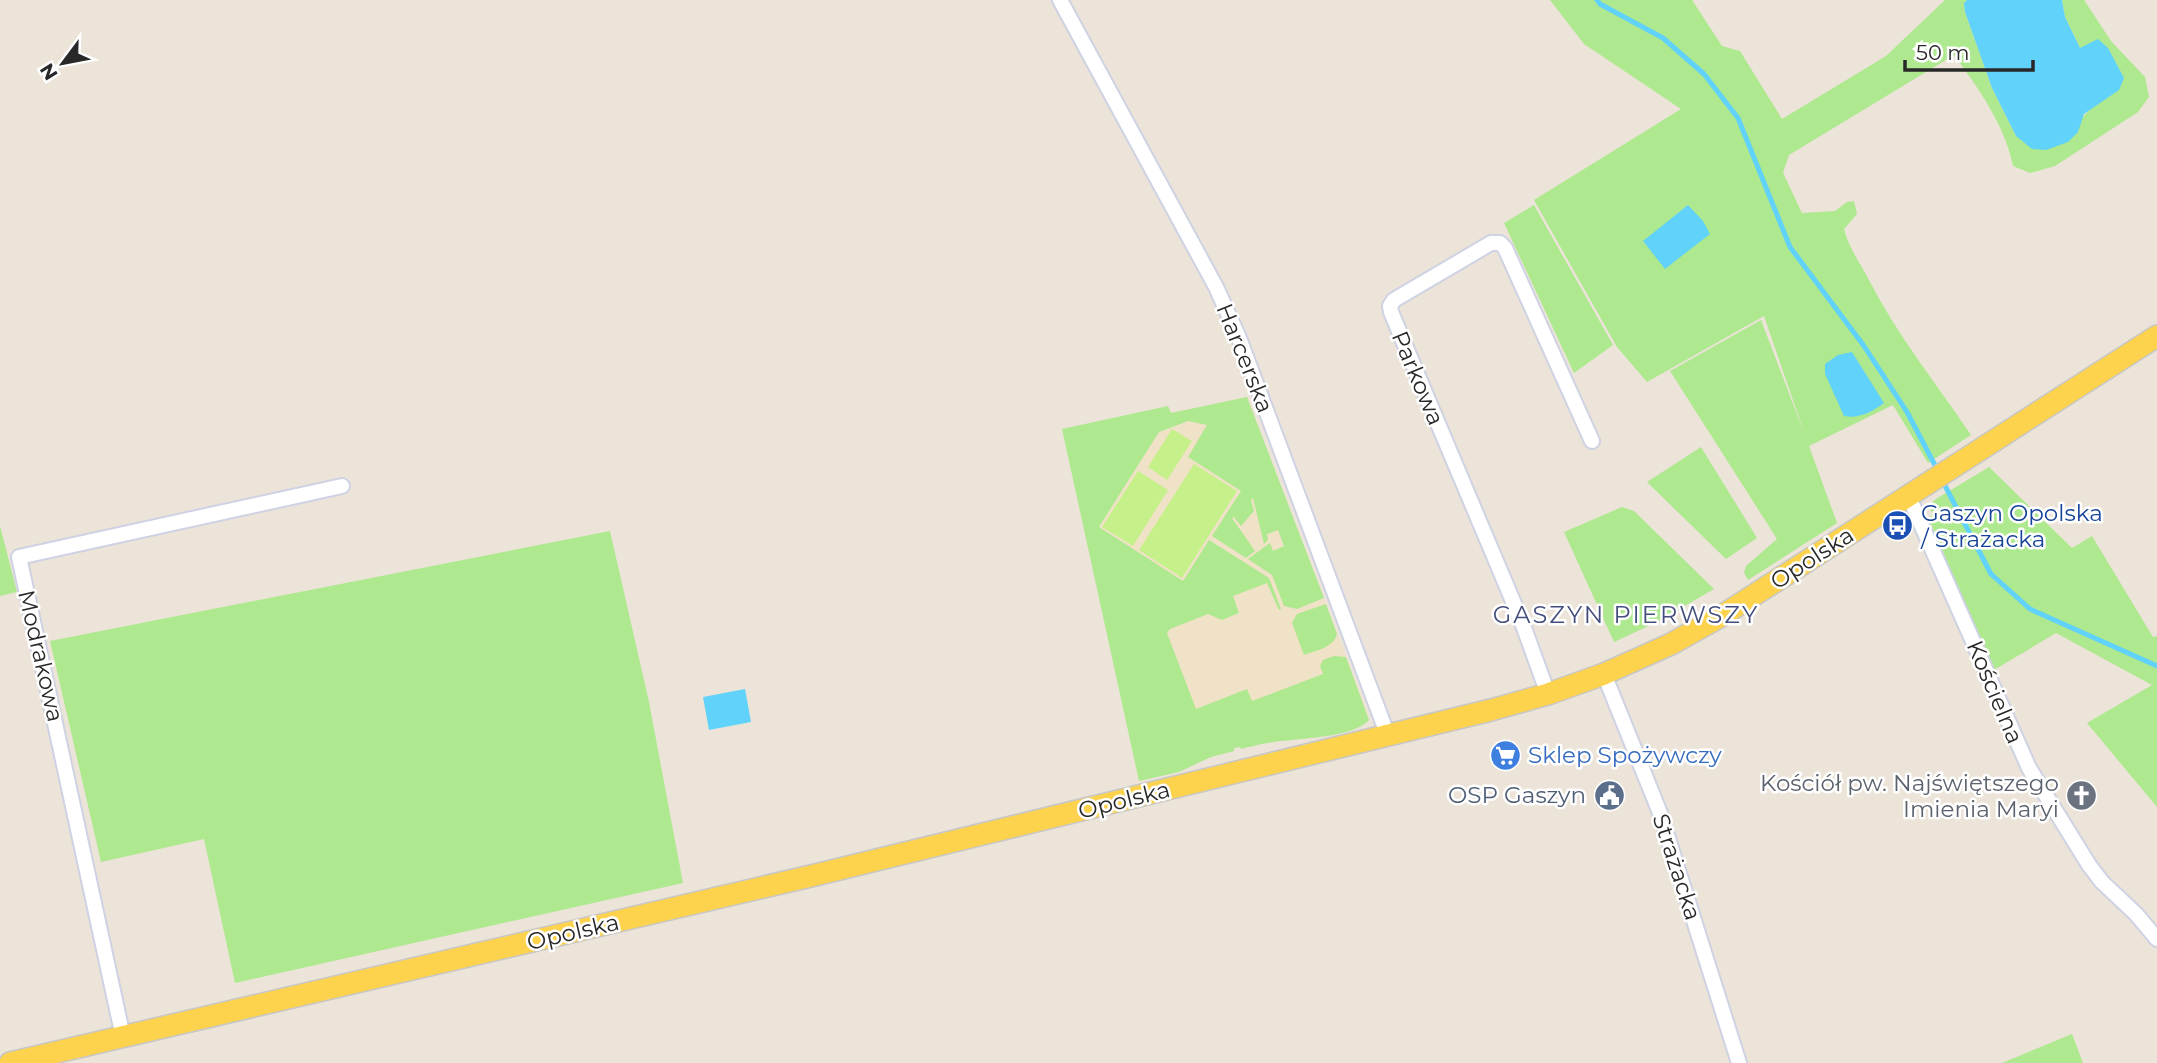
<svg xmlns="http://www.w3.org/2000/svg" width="2157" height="1063" viewBox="0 0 2157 1063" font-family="Montserrat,sans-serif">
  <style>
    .education { fill: #f0e2c6 }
    .green { fill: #aee88f }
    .pitch { fill: #c6f18a }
    .water { fill: #61d2f9 }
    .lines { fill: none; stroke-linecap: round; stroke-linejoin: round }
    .stream { stroke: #61d2f9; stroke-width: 5 }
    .minor-casing { stroke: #ced2e3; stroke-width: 18 }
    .primary-casing { stroke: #c7c7c7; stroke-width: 24 }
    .minor { stroke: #fff; stroke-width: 14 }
    .primary { stroke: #fdd24d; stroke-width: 21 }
    .labels { text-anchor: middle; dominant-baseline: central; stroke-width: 5; stroke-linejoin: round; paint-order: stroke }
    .street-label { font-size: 23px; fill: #282828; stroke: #fff }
    .transit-label { font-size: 23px; fill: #164399; stroke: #fff; text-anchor: start }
    .shop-label { font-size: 23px; fill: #366cbe; stroke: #fff; text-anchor: start }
    .worship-label { font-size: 23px; fill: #5b616d; stroke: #fff; text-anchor: end }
    .service-label { font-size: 23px; fill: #4e5e75; stroke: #fff; text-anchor: end }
    .neighbourhood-label { font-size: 24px; letter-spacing: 2px; fill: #454f7d; stroke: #fff }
  </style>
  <rect width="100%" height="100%" fill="#ece4d8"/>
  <path class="education" d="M1247 397 1368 715 1198 757 1176 767 1063 436Z"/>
  <path class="green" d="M1550 0H1692L1722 46 1740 51 1782 119 1886 56 1945 0H1967L1964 3 1965 12 1992 88 2016 136 2078 132 2080 120 2093 106 2080 48 2065 17 2062 0H2084L2111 41 2145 77 2149 97 2138 112 2055 166 2030 173 2013 166C2005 125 1978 88 1954 55L1789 155 1783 173 1802 213 1835 211 1847 202 1854 201 1857 214 1844 229C1849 249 1861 264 1870 282 1898 336 1937 385 1971 435L1928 463 1893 405 1809 446 1837 523 1748 580 1744 573 1746 566 1777 539 1670 371 1761 320 1805 435 1764 316 1647 382 1617 347 1534 200 1681 109 1584 44Z
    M1534 205 1613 345 1574 373 1504 223Z
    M1247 397 1324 598 1297 609 1284 606 1272 575 1248 559 1270 543 1273 551 1284 546 1278 530 1267 534 1268 540 1264 544 1253 498 1251 500 1254 511 1241 526 1234 517 1232 518 1255 551 1246 558 1212 536 1241 491 1188 457 1207 425 1188 421 1159 432 1099 527 1183 581 1209 540 1269 578 1281 609 1279 610 1267 583 1233 596 1239 613 1222 620 1208 614 1170 629 1167 633 1196 709 1247 689 1252 701 1323 674 1320 666 1323 660 1334 656 1346 657 1369 720C1353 739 1293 738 1268 743 1259 744 1250 747 1241 749L1240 747 1234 748V751L1211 757 1179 772 1139 781 1062 429 1168 406 1171 413Z
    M1701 447 1757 538 1726 559 1647 482Z
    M1989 467 2072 548 2092 536 2153 637 2157 636V807L2087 723 2152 685 2056 633 1994 670 1928 518 1933 515 1929 505 1936 499Z
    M1622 507 1634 511 1714 589 1657 622 1614 642 1564 532Z
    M0 526 17 592 0 596Z
    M610 531 649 702 683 883 235 983 204 839 101 862 50 641Z
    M1326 604 1337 634C1333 648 1317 650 1304 655L1292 623 1297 614Z
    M2072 1034 2083 1063H2002Z"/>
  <path class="pitch" d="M1172 429 1192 441 1167 480 1148 467Z
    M1194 464 1237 491 1182 578 1139 550Z
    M1138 471 1168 490 1133 546 1102 527Z"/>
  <path class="water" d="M1967 0H2062L2065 17 2080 48 2098 39 2108 48 2124 78 2119 90 2084 114 2078 132 2068 142 2046 150 2032 149 2016 136 1992 88 1965 12 1964 3Z
    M1688 205 1703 221 1710 234 1665 269 1643 241Z
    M1852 352 1884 403C1872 412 1859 419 1844 416L1825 374V364L1838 355Z
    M745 689 751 722 709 730 703 697Z"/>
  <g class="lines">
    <path class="stream" d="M1597 0 1600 4 1663 38 1704 74 1738 118 1790 247 1864 346 1907 412 1938 471
      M1942 480 1991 574 2030 609 2157 666"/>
    <defs>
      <path id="minor" d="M1060 0 1216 287 1239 338 1388 736
        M1909 497 2029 768 2089 865 2102 882 2136 914 2157 939
        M1604 674 1660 813 1739 1063
        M1548 694 1523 625 1391 312 1390 306 1394 300 1491 243H1500L1505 248 1592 441
        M123 1037 19 557 342 486"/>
      <path id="primary" d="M10 1063 811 876 1491 710 1548 694 1604 674 1671 644 1723 615 2157 336"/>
    </defs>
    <use href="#minor" class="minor-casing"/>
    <use href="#primary" class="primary-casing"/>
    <use href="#minor" class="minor"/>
    <use href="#primary" class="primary"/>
  </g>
  <defs>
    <symbol id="bus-disc" viewBox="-11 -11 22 22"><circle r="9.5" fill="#1a4fb4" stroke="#fff"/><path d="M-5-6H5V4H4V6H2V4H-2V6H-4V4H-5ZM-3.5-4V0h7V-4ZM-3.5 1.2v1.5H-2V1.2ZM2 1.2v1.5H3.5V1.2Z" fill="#fff"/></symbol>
    <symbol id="supermarket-disc" viewBox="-11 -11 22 22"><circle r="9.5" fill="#3f7fe0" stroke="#fff"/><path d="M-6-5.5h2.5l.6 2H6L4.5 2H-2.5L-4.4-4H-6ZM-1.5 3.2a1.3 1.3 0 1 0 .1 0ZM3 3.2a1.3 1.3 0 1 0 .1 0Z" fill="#fff"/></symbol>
    <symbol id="civic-disc" viewBox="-11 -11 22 22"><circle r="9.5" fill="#5c6f8a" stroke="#fff"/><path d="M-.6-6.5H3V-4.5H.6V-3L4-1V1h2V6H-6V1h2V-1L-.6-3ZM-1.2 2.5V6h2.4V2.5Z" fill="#fff"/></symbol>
    <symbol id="church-disc" viewBox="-11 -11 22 22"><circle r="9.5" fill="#6b7280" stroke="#fff"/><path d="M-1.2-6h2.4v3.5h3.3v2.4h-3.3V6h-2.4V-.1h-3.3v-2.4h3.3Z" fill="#fff"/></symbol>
  </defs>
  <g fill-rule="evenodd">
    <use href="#bus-disc" x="1880" y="508" width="35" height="35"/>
    <use href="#supermarket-disc" x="1488" y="738" width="35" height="35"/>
    <use href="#civic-disc" x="1592" y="778" width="35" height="35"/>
    <use href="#church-disc" x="2064" y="778" width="35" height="35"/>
  </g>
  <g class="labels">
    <g class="street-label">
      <text transform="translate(1245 358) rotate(68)">Harcerska</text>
      <text transform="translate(1418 378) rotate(67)">Parkowa</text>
      <text transform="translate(1812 558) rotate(-33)">Opolska</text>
      <text transform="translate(41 656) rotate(77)">Modrakowa</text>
      <text transform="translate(1995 692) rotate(67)">Kościelna</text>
      <text transform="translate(1124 800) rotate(-14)">Opolska</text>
      <text transform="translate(1677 867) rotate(72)">Strażacka</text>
      <text transform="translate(573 932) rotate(-13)">Opolska</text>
    </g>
    <g class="transit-label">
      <text x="1921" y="513">Gaszyn Opolska<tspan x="1921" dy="26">/ Strażacka</tspan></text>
    </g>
    <g class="shop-label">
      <text x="1528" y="755">Sklep Spożywczy</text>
    </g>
    <g class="worship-label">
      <text x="2059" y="783">Kościół pw. Najświętszego<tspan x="2059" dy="26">Imienia Maryi</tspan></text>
    </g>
    <g class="service-label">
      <text x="1586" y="795">OSP Gaszyn</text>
    </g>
    <g class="neighbourhood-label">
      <text x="1626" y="614">GASZYN PIERWSZY</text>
    </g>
  </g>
  <g transform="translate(63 63) rotate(238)" stroke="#ffffff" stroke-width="5" paint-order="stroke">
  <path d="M0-5L12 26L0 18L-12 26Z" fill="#282828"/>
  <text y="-10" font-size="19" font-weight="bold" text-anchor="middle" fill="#282828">N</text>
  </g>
  <path d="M1905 60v10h128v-10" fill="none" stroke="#282828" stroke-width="3.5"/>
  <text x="1916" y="60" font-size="21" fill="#282828" stroke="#ffffff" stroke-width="5" paint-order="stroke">50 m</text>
</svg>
